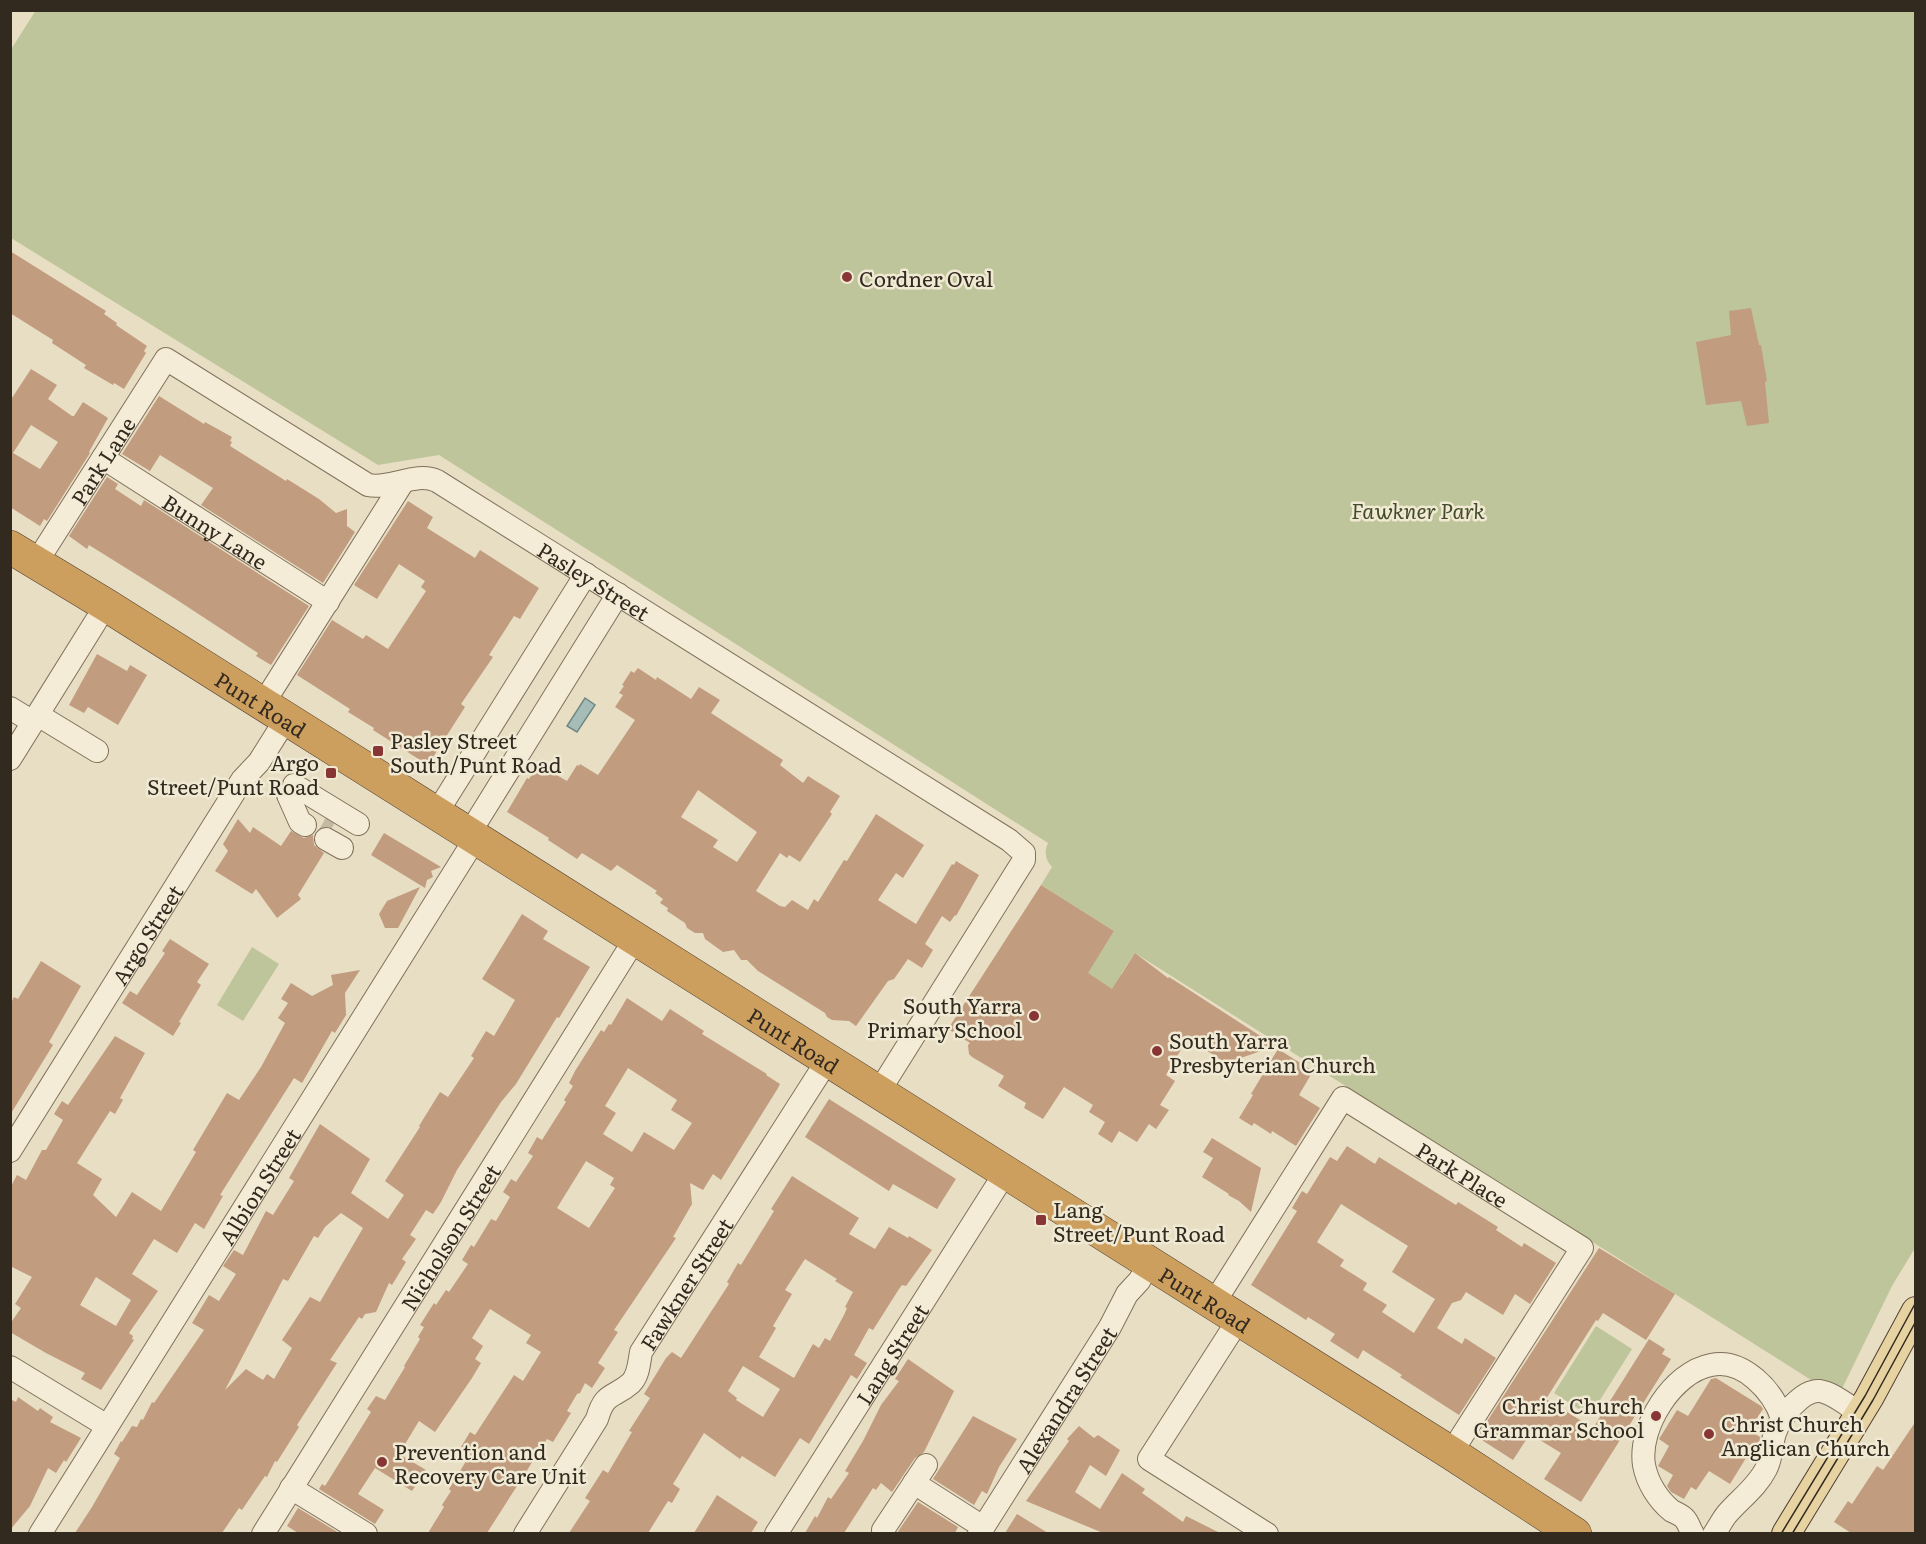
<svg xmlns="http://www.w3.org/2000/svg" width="1926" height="1544" viewBox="0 0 1926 1544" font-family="Literata,serif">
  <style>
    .green { fill: #bfc59a }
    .water { fill: #a6bcb6; stroke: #6e8983; stroke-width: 1.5 }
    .building { fill: #c19c7f; fill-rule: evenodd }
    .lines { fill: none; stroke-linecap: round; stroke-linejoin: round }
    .minor-tunnel { stroke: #c4baa3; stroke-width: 22; stroke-dasharray: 22 11; stroke-linecap: butt }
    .minor-casing { stroke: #80715d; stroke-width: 24 }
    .major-casing { stroke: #4f3f31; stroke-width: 30 }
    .highway-casing { stroke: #4f3f31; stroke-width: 34 }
    .minor { stroke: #f4ecd6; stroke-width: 22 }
    .major { stroke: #e7d3a1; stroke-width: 28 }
    .highway { stroke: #cd9f5f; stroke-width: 33 }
    .tram { stroke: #32291f; stroke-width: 1.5 }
    .poi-dot { fill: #883635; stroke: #f0e9d3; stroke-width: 2 }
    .labels { text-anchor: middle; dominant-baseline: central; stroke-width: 5; stroke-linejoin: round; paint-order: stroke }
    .poi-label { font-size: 21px; fill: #32291f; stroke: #f0e9d3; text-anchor: start }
    .street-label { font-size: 21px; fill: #32291f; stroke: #f0e9d3 }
    .park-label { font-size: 21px; font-style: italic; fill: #424c28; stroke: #f0e9d3 }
  </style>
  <rect width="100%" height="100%" fill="#e8dec4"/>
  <path class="green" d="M36 10 1915 11V1248L1892 1286 1838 1397 1135 953 1121 974 1120 997 1087 973 1114 931 1041 885 1052 867C1045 859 1044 852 1048 843L439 455 378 465 11 238 10 51Z
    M252 947 279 964 243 1021 217 1005Z
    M1596 1326 1632 1349 1590 1416 1554 1393Z"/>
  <path class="water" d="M585 698 595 705 577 732 567 726Z"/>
  <path class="building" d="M10 251 106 311 104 314 117 323 116 325 147 346 144 351 146 353 124 389 114 383 113 385 84 368 86 365 52 343 53 340 10 313Z
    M1751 308 1759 345H1761L1767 381 1765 382 1769 423 1747 426 1741 401 1706 405 1696 342 1731 335 1729 311Z
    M31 369 57 385 48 399 72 416H74L83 402 108 418 89 452 90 453 47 521 44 519 40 526 10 507V401ZM31 425 58 442 40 469 13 453Z
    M159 396 204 424 205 422 232 437 230 441 232 442 230 446 286 481 287 479 319 499 336 513 347 509V526L355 532 323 583 201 505 213 488 160 455 150 471 122 454Z
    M107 477 118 484 115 489 141 506 144 500 309 606 271 665 256 656 258 653 174 598 89 545 87 549 69 536Z
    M408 501 433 517 427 528 475 558 480 550 539 588 520 619 514 616 489 655 493 657 461 704 465 707 428 765 373 730 374 728 348 712 350 709 297 675 332 620 363 639 366 635 388 649 426 591 421 587 425 581 399 564 377 599 354 585Z
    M97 654 127 671 130 665 147 675 118 725 88 707 84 713 69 705Z
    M638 668 656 680 657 677 691 699 699 687 720 700 711 713 783 760 780 765 803 783 808 776 840 796 830 812 832 814 800 862 789 855 787 858 780 853 756 891 780 906 785 907 792 900 808 910 814 899 818 902 844 860 847 861 876 814 924 845 903 878 896 873 878 900 916 924 952 864 954 865 956 861 979 875 956 916 955 915 950 922 942 916 925 944 933 950 922 968 908 959 894 979 888 981 856 1026 849 1021 832 1020 827 1017 825 1013 758 971 747 960H741L734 950 723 952 705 939 703 933H695L687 928 685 923 667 911 668 908 660 903 663 899 655 893 657 891 617 865 611 871 582 853 577 859 548 840 549 838 507 812 527 778 529 779 535 770 545 776 548 770 567 781 577 765 579 766 580 764 598 775 635 720 615 707 623 695 619 693 624 686 622 685 631 671 634 673ZM698 790 757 832 737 862 713 847 718 840 681 817Z
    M238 819 250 833 253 827 281 846 291 831 304 838 313 835 314 845 324 853 298 895 301 899 277 918 256 889 252 894 215 871 228 851 223 844Z
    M384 833 441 867 431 871 433 877 427 880 425 888 371 855Z
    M1041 885 1114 931 1088 973 1112 989 1135 953 1168 978 1169 977 1180 984 1276 1046 1226 1063 1201 1047 1199 1050 1186 1041 1166 1075 1175 1081 1160 1105 1169 1110 1156 1129 1149 1124 1137 1142 1119 1131 1112 1143 1098 1134 1105 1122 1089 1112 1093 1105 1064 1087 1043 1119 1024 1108 1026 1103 998 1086 1004 1076 972 1057 969 1054 968 1045 970 1043 948 1029Z
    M420 887 398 928H385L379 914 387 901Z
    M522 914 548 931 543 939 590 967 559 1018 557 1017 516 1084 501 1102 457 1170 441 1202 433 1214 426 1210 410 1235 416 1239 402 1259 406 1262 392 1285 389 1283 376 1312 365 1314 362 1319 359 1317 330 1360 337 1363 297 1425 299 1427 277 1462 275 1461 267 1477 265 1476 242 1510 239 1508 222 1533H75L92 1507 120 1458 114 1454 121 1441 122 1442 132 1426 137 1427 141 1419 143 1420 152 1402 154 1403 204 1330 192 1323 209 1295 219 1301 236 1274 223 1266 234 1250 243 1255 266 1211 273 1215 294 1181 289 1178 320 1124 370 1159 351 1193 388 1219 404 1195 385 1181 420 1127 419 1126 440 1092 448 1097 474 1058 471 1056 486 1031 494 1036 515 1000 482 979ZM341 1213 363 1228 320 1302 310 1297 282 1340 292 1348 274 1379 267 1374 263 1380 246 1369 225 1390 283 1279 288 1281 314 1236 318 1238 325 1227Z
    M170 939 209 964 197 982 201 985 179 1022 181 1023 173 1036 122 1003 130 991 137 995 165 953 162 951Z
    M41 961 81 986 49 1042 53 1045 10 1115V1005L14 997 18 999Z
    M360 970 345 993 346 1015 335 1033 332 1031 302 1083 294 1078 220 1195 223 1196 204 1229 195 1223 177 1253 154 1239 132 1274 158 1291 129 1333 133 1336 132 1339 134 1340 101 1390 81 1379 85 1373 46 1353 10 1332V1324L21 1308 15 1304 32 1277 10 1266V1188L17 1175 26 1180 42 1150H46L63 1120 54 1114 62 1101 68 1105 115 1036 145 1053 120 1098 123 1100 115 1114 110 1111 77 1163 102 1179 93 1195 116 1217 132 1192 161 1211 196 1152 193 1150 227 1093 239 1100 261 1067 285 1023 278 1018 288 1003 281 999 291 983 312 996 333 985 331 975ZM96 1277 131 1300 116 1326 80 1305Z
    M627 998 662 1021 670 1009 704 1031 702 1034 767 1074 766 1075 780 1084 778 1088 721 1180 713 1174 703 1190 690 1183 692 1204 673 1237 676 1238 614 1330 618 1332 598 1363 605 1368 592 1388 585 1383 580 1393 577 1394 567 1411 571 1413 553 1442 547 1439 487 1533H428L444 1507 442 1505 451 1491 449 1489 471 1453 461 1447 470 1432 475 1435 514 1375 523 1381 541 1352 526 1343 531 1335 490 1309 472 1338 483 1346 475 1359 481 1363 472 1378 435 1432 419 1421 399 1454 426 1470 412 1491 375 1468 358 1494 384 1510 375 1524 319 1489 322 1484 325 1486 371 1412 367 1409 376 1396 385 1400 405 1367 404 1366 420 1339 418 1337 424 1327 420 1325 434 1303 436 1305 446 1290 449 1292 468 1264 462 1260 471 1245 474 1247 491 1219 496 1221 510 1197 503 1192 511 1179 516 1182 533 1156 528 1153 537 1137 542 1140 566 1102 564 1100 573 1086 569 1083 575 1071 601 1030 604 1032 609 1024 611 1025ZM628 1068 677 1100 671 1110 692 1123 674 1150 644 1132 632 1152 603 1134 616 1113 605 1106ZM586 1161 614 1178 610 1185 615 1188 589 1228 557 1208Z
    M1278 1049 1313 1071 1299 1095 1320 1108 1296 1146 1272 1131 1271 1134 1254 1123 1252 1126 1239 1118 1253 1095 1251 1094Z
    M829 1099 956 1179 937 1209 893 1184 889 1191 805 1137Z
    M1212 1138 1261 1168 1251 1212 1239 1201 1228 1195 1229 1194 1202 1177 1213 1158 1203 1152Z
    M1347 1146 1375 1164 1379 1157 1456 1205 1458 1202 1498 1227 1496 1230 1522 1247 1524 1243 1556 1263 1530 1304 1515 1294 1503 1315 1466 1292 1461 1300 1452 1303 1437 1328 1462 1344 1465 1338 1496 1358 1459 1415 1400 1377 1402 1375 1363 1350 1358 1359 1330 1341 1335 1334 1308 1317 1306 1320 1251 1285 1297 1211 1292 1208 1302 1191 1307 1194 1330 1157 1337 1161ZM1341 1204 1408 1246 1392 1272 1435 1299 1414 1333 1382 1312 1387 1305 1363 1290 1367 1283 1340 1266 1344 1260 1317 1242Z
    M792 1176 859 1218 849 1234 875 1249 889 1227 908 1238 909 1236 932 1250 906 1286 902 1285 899 1289 873 1330 869 1328 854 1355 867 1363 857 1379 851 1375 809 1444 800 1438 775 1477 742 1456 740 1459 704 1433 673 1484 680 1489 672 1503 668 1501 648 1533H569L590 1501 585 1498 603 1470 608 1473 632 1432 629 1431 650 1398 644 1394 666 1358 672 1352 681 1358 729 1284 727 1282 738 1263 741 1265 774 1211 771 1209ZM805 1259 837 1279 835 1281 853 1292 845 1307 847 1308 844 1315 830 1341 825 1338 819 1348 813 1344 794 1378 759 1357 776 1328 773 1326 792 1294 785 1290ZM743 1366 780 1389 763 1417 736 1400 737 1398 728 1391Z
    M1599 1248 1675 1294 1646 1340 1603 1313 1598 1321 1596 1320 1546 1399 1593 1428 1649 1339 1665 1349 1662 1354 1671 1359 1581 1502 1544 1479 1561 1453 1530 1434 1513 1460 1477 1437Z
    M908 1359 954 1391 924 1452 915 1458 892 1492 881 1483 876 1490 873 1488 844 1533H805L815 1516 817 1518 828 1497 831 1499 849 1473 845 1471 863 1441 881 1405 899 1381 895 1379Z
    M1716 1378 1761 1406 1763 1409 1749 1430 1760 1437 1759 1445 1749 1460 1746 1458 1730 1484 1709 1471 1696 1490 1691 1487 1684 1499 1671 1492 1667 1486 1673 1475 1658 1466 1669 1446 1659 1439 1677 1410 1688 1416 1711 1379Z
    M18 1397 38 1411 40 1408 53 1417 50 1422 81 1438 66 1462 64 1460 56 1473 48 1468 30 1506 10 1530V1399L16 1402Z
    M973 1416 1017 1439 999 1467 987 1494 982 1491 974 1505 933 1479Z
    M1916 1421V1533H1851L1834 1522 1848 1501 1852 1504 1877 1466 1883 1470Z
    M1079 1426 1094 1438 1098 1435 1120 1450 1106 1476 1090 1465 1075 1492 1100 1509 1122 1473 1145 1489 1142 1493 1183 1522 1186 1516 1220 1533H1103L1026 1501 1069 1441 1067 1439Z
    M717 1495 758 1522 751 1533H694Z
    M918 1502 958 1527 955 1533H897Z
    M298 1508 339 1533H298L287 1526Z
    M1017 1514 1048 1533H1005Z"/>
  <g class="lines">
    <path class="minor-tunnel" d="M324 821 333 826"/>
    <defs>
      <g id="minor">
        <path id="s1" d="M103 458 328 602"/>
        <path id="s2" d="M36 563 166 359 368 485C390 490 416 471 437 481L1009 840 1024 853V860L1017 871 878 1093"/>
        <path d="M263 704 403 482"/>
        <path d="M10 708 33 722"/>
        <path d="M38 715 97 751"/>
        <path d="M10 759 106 605"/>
        <path d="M294 785 358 824"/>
        <path d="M288 795 300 822 305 825"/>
        <path d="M436 814 586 574"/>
        <path d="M469 834 618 594"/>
        <path d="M326 839 342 848"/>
        <path id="s3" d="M10 1151 242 780 259 762 286 719"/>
        <path id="s4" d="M1214 1303 1343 1098 1582 1248 1451 1453"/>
        <path d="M1239 1319 1149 1459 1267 1534"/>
        <path d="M10 1367 107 1426"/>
        <path d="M914 1483 983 1527"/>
        <path d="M291 1488 366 1534"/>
        <path d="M883 1530 926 1465"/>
        <path id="s5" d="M40 1534 475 839"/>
        <path id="s6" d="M263 1534 635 939"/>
        <path id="s7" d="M525 1534 597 1419C605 1391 613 1399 631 1383 639 1375 639 1362 641 1352L827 1061"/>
        <path id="s8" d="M776 1534 1005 1173"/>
        <path id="s9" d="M979 1534 1110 1327 1127 1294 1139 1281 1150 1263"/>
        <path d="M1693 1534C1689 1528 1689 1523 1684 1518 1681 1515 1676 1513 1672 1511 1658 1500 1647 1482 1644 1465 1638 1427 1673 1372 1711 1365 1743 1358 1773 1391 1782 1418"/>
        <path d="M1714 1534C1719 1527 1722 1520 1727 1514 1740 1499 1757 1487 1766 1469 1772 1458 1771 1445 1775 1433 1780 1418 1802 1389 1820 1391 1833 1393 1848 1406 1860 1413"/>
      </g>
      <path id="major" d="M1786 1534 1869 1398 1916 1311"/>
      <g id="highway">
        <path id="s10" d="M10 547 106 605 1451 1453 1575 1534"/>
      </g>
    </defs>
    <use href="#minor" class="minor-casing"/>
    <use href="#major" class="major-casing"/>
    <use href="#highway" class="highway-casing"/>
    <use href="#minor" class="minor"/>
    <use href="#major" class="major"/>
    <use href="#highway" class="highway"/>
    <path class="tram" d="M1781 1534 1865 1396 1916 1302
      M1792 1534 1873 1400 1916 1321"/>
  </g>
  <g class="poi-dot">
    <circle cx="847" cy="277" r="6"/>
    <rect x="372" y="745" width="12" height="12" rx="3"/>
    <rect x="325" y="767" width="12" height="12" rx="3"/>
    <circle cx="1034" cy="1016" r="6"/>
    <circle cx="1157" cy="1051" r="6"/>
    <rect x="1035" y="1214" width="12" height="12" rx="3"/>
    <circle cx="1656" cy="1416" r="6"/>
    <circle cx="1709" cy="1434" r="6"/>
    <circle cx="382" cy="1462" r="6"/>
  </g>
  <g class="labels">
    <g class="poi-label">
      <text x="859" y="277">Cordner Oval</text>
      <text x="390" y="739">Pasley Street<tspan x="390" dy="24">South/Punt Road</tspan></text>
      <text x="319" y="761" text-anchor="end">Argo<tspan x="319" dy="24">Street/Punt Road</tspan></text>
      <text x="1022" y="1004" text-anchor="end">South Yarra<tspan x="1022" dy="24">Primary School</tspan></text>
      <text x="1169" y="1039">South Yarra<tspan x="1169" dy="24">Presbyterian Church</tspan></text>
      <text x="1053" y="1208">Lang<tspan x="1053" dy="24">Street/Punt Road</tspan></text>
      <text x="1644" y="1404" text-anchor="end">Christ Church<tspan x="1644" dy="24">Grammar School</tspan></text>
      <text x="1721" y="1422">Christ Church<tspan x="1721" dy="24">Anglican Church</tspan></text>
      <text x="394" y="1450">Prevention and<tspan x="394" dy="24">Recovery Care Unit</tspan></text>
    </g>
    <g class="street-label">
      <text stroke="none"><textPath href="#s2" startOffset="122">Park Lane</textPath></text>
      <text stroke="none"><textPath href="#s1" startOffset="134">Bunny Lane</textPath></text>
      <text stroke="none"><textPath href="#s2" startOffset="736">Pasley Street</textPath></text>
      <text stroke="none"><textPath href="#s10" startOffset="296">Punt Road</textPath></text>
      <text stroke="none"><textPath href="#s3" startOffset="256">Argo Street</textPath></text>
      <text stroke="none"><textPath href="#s10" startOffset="926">Punt Road</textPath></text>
      <text stroke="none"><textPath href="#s4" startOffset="384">Park Place</textPath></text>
      <text stroke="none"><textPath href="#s5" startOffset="411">Albion Street</textPath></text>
      <text stroke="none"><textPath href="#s6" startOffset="351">Nicholson Street</textPath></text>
      <text stroke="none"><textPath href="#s7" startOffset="302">Fawkner Street</textPath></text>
      <text stroke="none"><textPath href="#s10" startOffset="1412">Punt Road</textPath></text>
      <text stroke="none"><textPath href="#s8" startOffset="214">Lang Street</textPath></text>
      <text stroke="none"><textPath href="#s9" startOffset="160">Alexandra Street</textPath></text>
    </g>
    <g class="park-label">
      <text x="1418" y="509">Fawkner Park</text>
    </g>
  </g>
  <rect width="1926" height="1544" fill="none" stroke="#32291f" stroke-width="24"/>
</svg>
